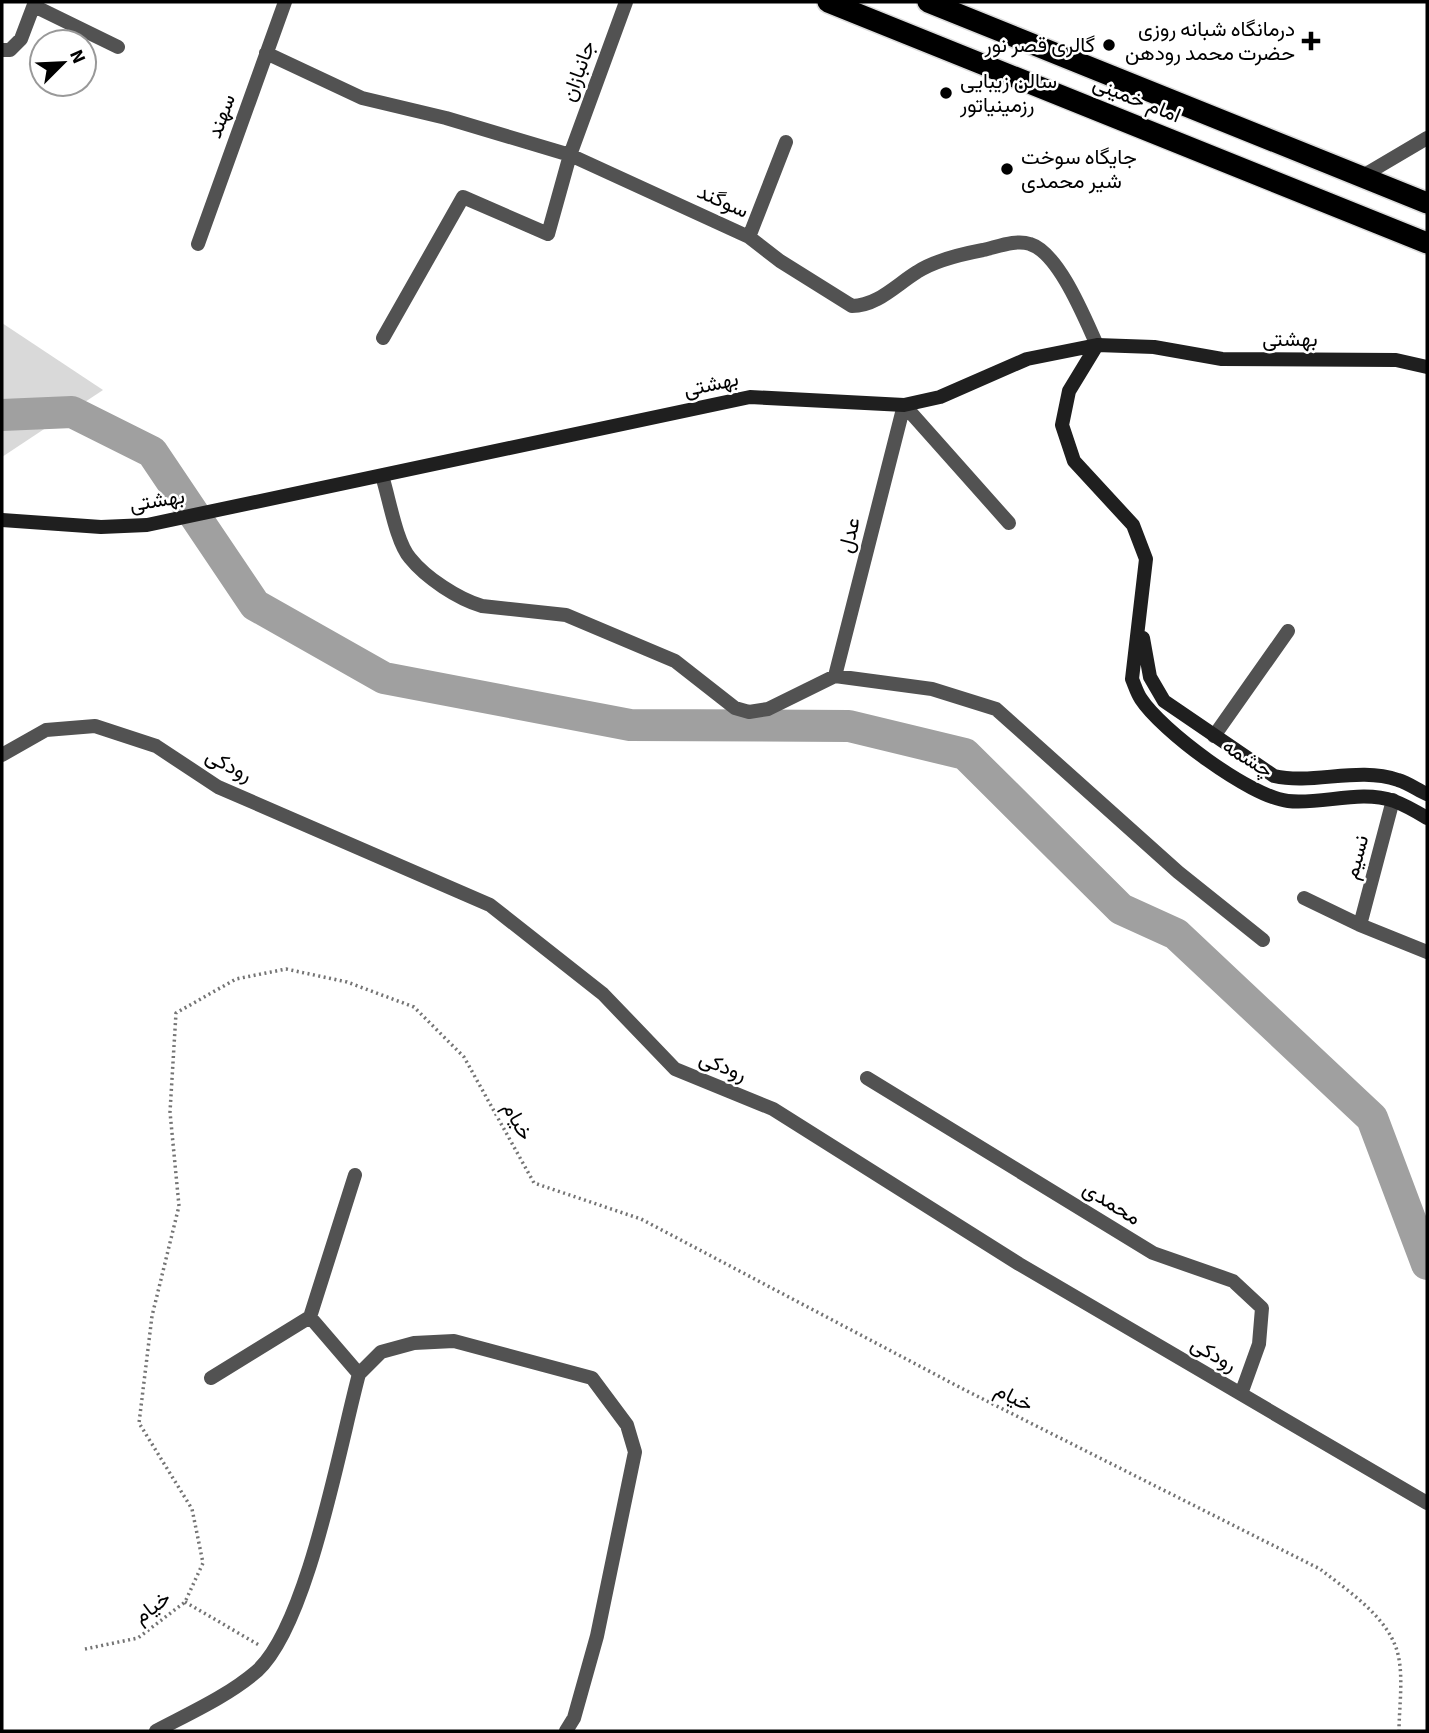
<svg xmlns="http://www.w3.org/2000/svg" width="1429" height="1733" viewBox="0 0 1429 1733" font-family="'Source Sans 3',Vazirmatn,sans-serif">
  <style>
    .green { fill: #d9d9d9 }
    .lines { fill: none; stroke-linecap: round; stroke-linejoin: round }
    .river { stroke: #a0a0a0; stroke-width: 32 }
    .highway-casing { stroke: #dbdbdb; stroke-width: 24 }
    .path { stroke: #747474; stroke-width: 3.5; stroke-dasharray: 2 3.5; stroke-linecap: butt }
    .street { stroke: #525252; stroke-width: 14 }
    .secondary { stroke: #1f1f1f; stroke-width: 14 }
    .highway { stroke: #000; stroke-width: 21 }
    .poi-dot { fill: #000; stroke: #fff; stroke-width: 2.5 }
    .labels { text-anchor: middle; dominant-baseline: central; stroke-width: 5; stroke-linejoin: round; paint-order: stroke }
    .poi-label { font-size: 21px; fill: #000; stroke: #fff; text-anchor: end }
    .street-label { font-size: 21px; fill: #000; stroke: #fff }
  </style>
  <rect width="100%" height="100%" fill="#fff"/>
  <path class="green" d="M2 323 103 390 2 457Z"/>
  <g class="lines">
    <path class="river" d="M2 415 72 412 152 452 255 605 384 678 630 725 849 726 965 754 1121 909 1176 934 1372 1118 1427 1264"/>
    <defs>
      <path id="highway" d="M828 2 1427 243
        M928 2 1427 203"/>
    </defs>
    <use href="#highway" class="highway-casing"/>
    <path class="path" d="M185 1602 259 1645
      M85 1649 138 1638 185 1602 203 1563 192 1509 139 1423 152 1316 179 1206 170 1112 176 1013 236 979 286 969 347 982 414 1007 464 1057 534 1183 641 1219 963 1389 1320 1569C1347 1590 1382 1613 1395 1645 1405 1669 1399 1705 1399 1731"/>
    <path class="street" d="M34 6 118 47
      M2 50H10L21 39 35 2
      M266 53 362 98 446 118 570 155 749 237 780 261 852 306C877 306 896 285 917 272 935 260 962 254 983 250 997 247 1016 239 1030 244 1059 253 1085 319 1097 345
      M1361 177 1427 138
      M749 237 786 142
      M198 244 285 2
      M383 338 463 197 548 234 570 155 626 2
      M904 405 1009 523
      M382 476C389 497 396 542 410 558 426 578 458 599 482 606L566 615 675 661 735 708 749 712 768 709 835 676 932 689 996 709 1178 872 1263 940
      M835 676 904 405
      M1214 736 1288 631
      M2 755 46 730 95 726 156 746 218 787 490 905 603 994 675 1069 773 1109 1019 1264 1427 1503
      M1304 898 1360 925 1427 952
      M1360 925 1393 800
      M867 1078 1153 1253 1233 1281 1262 1308 1259 1344 1241 1394
      M355 1175 310 1317 359 1374
      M211 1378 310 1317
      M156 1731C190 1713 228 1696 257 1671 308 1625 340 1444 359 1374L381 1352 414 1343 454 1341 592 1378 627 1425 635 1452 597 1636 574 1718 566 1731"/>
    <path class="secondary" d="M1097 345 1069 391 1062 425 1074 461 1133 525 1146 559 1132 679C1135 686 1137 693 1141 699 1161 730 1250 797 1288 801 1322 805 1360 789 1394 801 1405 805 1417 812 1427 818
      M2 520 101 527 147 525 750 397 904 405 940 397 1027 359 1097 345 1154 347 1222 359 1396 360 1427 367
      M1143 638 1150 677 1164 701 1274 776C1314 785 1358 766 1398 780 1408 783 1418 790 1427 794"/>
    <use href="#highway" class="highway"/>
  </g>
  <g class="poi-dot">
    <path d="M1307.5 30.5h7v7h7v7h-7v7h-7v-7h-7v-7h7z"/>
    <circle cx="1109" cy="45" r="7"/>
    <circle cx="946" cy="93" r="7"/>
    <circle cx="1007" cy="169" r="7"/>
  </g>
  <g class="labels">
    <g class="poi-label">
      <text x="1295" y="29">درمانگاه شبانه روزی<tspan x="1295" dy="24">حضرت محمد رودهن</tspan></text>
      <text x="1095" y="45">گالری قصر نور</text>
      <text x="960" y="81" text-anchor="start">سالن زیبایی<tspan x="960" dy="24">رزمینیاتور</tspan></text>
      <text x="1021" y="157" text-anchor="start">جایگاه سوخت<tspan x="1021" dy="24">شیر محمدی</tspan></text>
    </g>
    <g class="street-label">
      <text transform="translate(578 71) rotate(-70)">جانبازان</text>
      <text transform="translate(1137 99) rotate(22)">امام خمینی</text>
      <text transform="translate(221 116) rotate(-70)">سهند</text>
      <text transform="translate(723 201) rotate(24)">سوگند</text>
      <text x="1290" y="339">بهشتی</text>
      <text transform="translate(711 384) rotate(-12)">بهشتی</text>
      <text transform="translate(157 500) rotate(-9)">بهشتی</text>
      <text transform="translate(849 535) rotate(-76)">عدل</text>
      <text transform="translate(1248 758) rotate(32)">چشمه</text>
      <text transform="translate(229 765) rotate(27)">رودکی</text>
      <text transform="translate(1356 857) rotate(-75)">نسیم</text>
      <text transform="translate(723 1066) rotate(22)">رودکی</text>
      <text transform="translate(518 1121) rotate(61)">خیام</text>
      <text transform="translate(1112 1203) rotate(32)">محمدی</text>
      <text transform="translate(1214 1354) rotate(30)">رودکی</text>
      <text transform="translate(1014 1397) rotate(27)">خیام</text>
      <text transform="translate(152 1607) rotate(-37)">خیام</text>
    </g>
  </g>
  <rect width="1429" height="1733" fill="none" stroke="#000000" stroke-width="7"/>
  <g transform="translate(63 63) rotate(66)"><circle r="33" fill="#ffffff" stroke="#999999" stroke-width="2"/>
  <path d="M0-5L12 26L0 18L-12 26Z" fill="#000000"/>
  <text y="-10" font-size="19" font-weight="bold" text-anchor="middle" fill="#000000">N</text>
  </g>
</svg>
